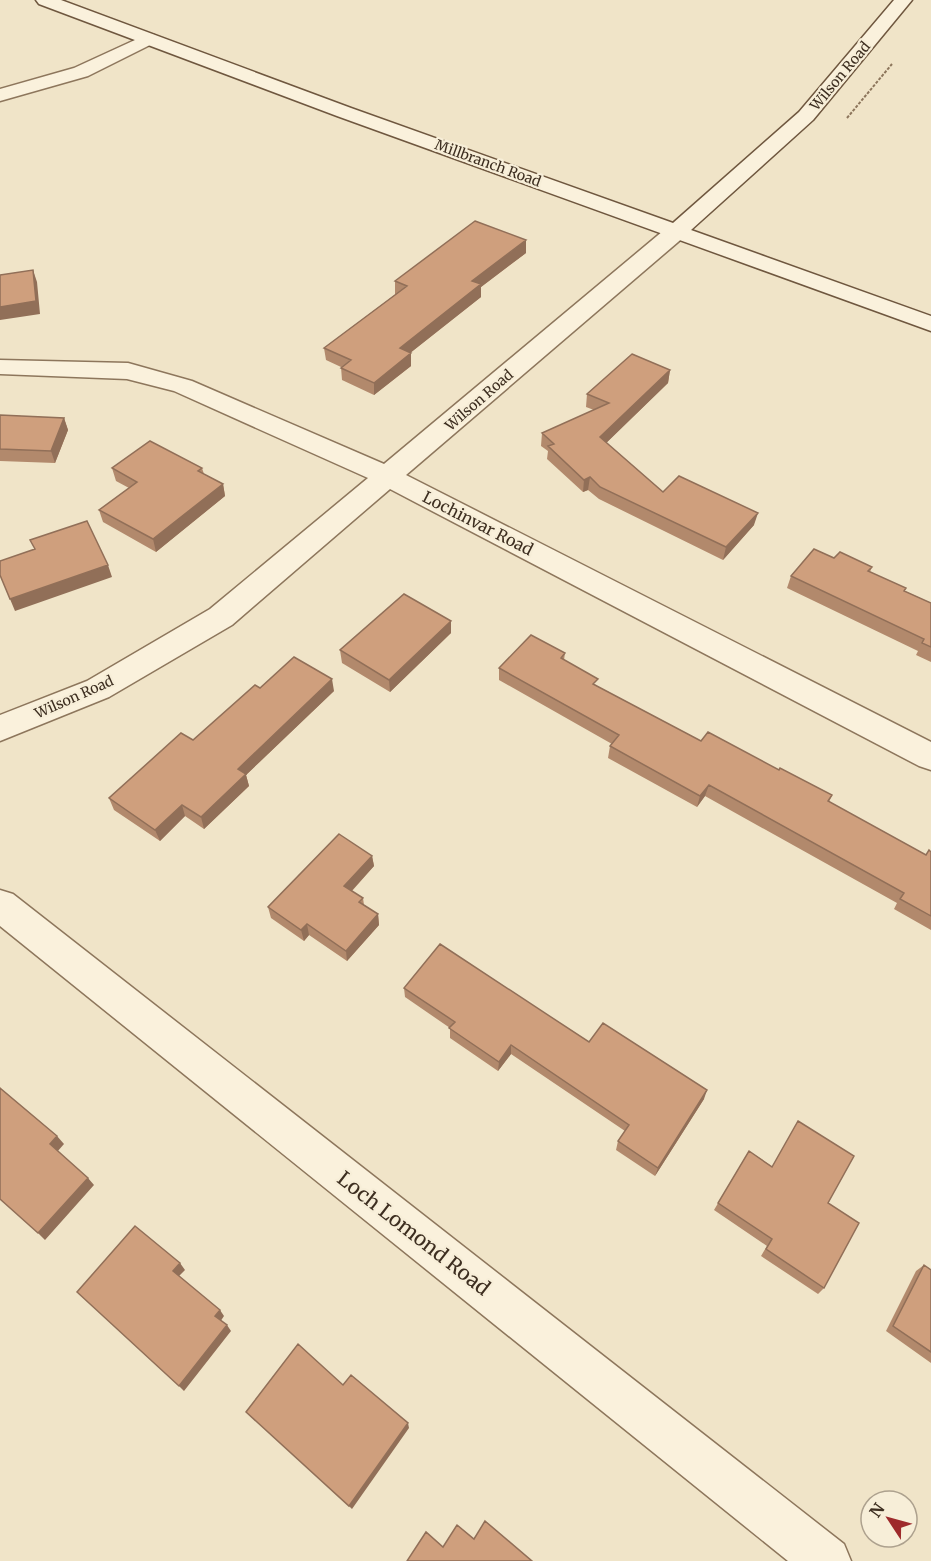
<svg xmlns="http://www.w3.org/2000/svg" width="931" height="1561" viewBox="0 0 931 1561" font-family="Merriweather,serif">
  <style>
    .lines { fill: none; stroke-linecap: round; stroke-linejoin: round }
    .street-casing { stroke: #8d765c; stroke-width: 3 }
    .secondary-casing { stroke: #6f573f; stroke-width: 3 }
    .path { stroke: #8d765c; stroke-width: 2; stroke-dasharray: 3 1.5; stroke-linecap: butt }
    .street { fill: #faf1dc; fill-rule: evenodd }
    .secondary { fill: #faf1dc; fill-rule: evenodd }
    .wall { fill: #b2896c }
    .shaded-wall { fill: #916f58 }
    .building { fill: #cf9f7d; stroke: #916f58; stroke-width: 1.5 }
    .labels { text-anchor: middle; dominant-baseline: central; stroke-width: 4.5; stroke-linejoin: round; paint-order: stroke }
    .far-street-label { font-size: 14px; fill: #3d2e20; stroke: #f7eed8 }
    .street-label { font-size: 16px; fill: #3d2e20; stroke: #f7eed8 }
    .near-street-label { font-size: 20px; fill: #3d2e20; stroke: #f7eed8 }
  </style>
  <rect width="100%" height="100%" fill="#f0e4c8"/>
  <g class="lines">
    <defs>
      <path id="street" d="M148 34 154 35 157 39 154 43 88 76 0 101V89L74 68Z
        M677 224 685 226 688 231 685 236 406 475 931 742V770L919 766 390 489 232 625 109 697 0 741V715L87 681 210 609 368 478 174 391 127 379 0 374V360L128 363 192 381 384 464 669 226Z
        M0 890 13 894 844 1544 851 1561H788L0 926Z"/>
      <path id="secondary" d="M36 0H61L351 108 673 223 799 112 894 0H912L813 120 691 230 931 316V331L337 116 39 4Z"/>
    </defs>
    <use href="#street" class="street-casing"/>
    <use href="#secondary" class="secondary-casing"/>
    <path class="path" d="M847 118 892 64"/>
    <use href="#street" class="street"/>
    <use href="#secondary" class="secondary"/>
  </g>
  <path class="wall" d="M526 253 481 287V297L410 353 411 366 374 395 342 380 341 367 326 360 324 348 396 294H395V281Z
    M670 370 668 383 606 443 663 492 754 525 723 560 599 499 588 490 583 492 547 459 548 451 541 446 542 433 594 410 586 407 587 394Z
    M0 415 64 418 68 430 55 463 0 461Z
    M112 468H202L204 474 223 484 225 496 156 552 103 522 99 510 129 488 116 481Z
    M834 558 872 567 870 572 905 591 931 603V662L916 655 918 651 787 588 791 576Z
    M451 621V633L390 692 342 663 340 650Z
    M565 653 564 660 597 686 701 741 779 770 832 795 829 802 926 855 931 852V930L894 909 897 903 705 796 697 807 608 758 610 746 612 744 499 680V668Z
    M260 688 334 691 246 775 249 786 204 829 185 816 160 841 114 810 109 798 193 740Z
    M372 856 374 866 352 891 363 898 364 905 378 914 379 925 347 961 309 935 304 941 271 918 268 907Z
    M404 988 589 1042 704 1099 655 1176 616 1150 618 1141 625 1131 511 1054 498 1071 450 1038V1028L405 997Z
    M749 1151 828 1203 824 1288 818 1294 761 1256 767 1246 714 1210Z
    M924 1265 931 1270V1363L886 1331 916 1271Z"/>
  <path class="shaded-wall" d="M526 240V253L481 287V297L400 361V348L472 281Z
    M33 270 37 282 40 314 0 320V307Z
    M411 353V366L374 395V383Z
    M670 370 668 383 599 450 600 437Z
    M64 418 68 430 55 463 51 451Z
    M590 477 588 490 583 492 584 480Z
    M223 484 225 496 156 552 153 539Z
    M758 513 754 525 723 560 726 547Z
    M108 565 112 577 15 611 10 599Z
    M451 621V633L390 692 389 680Z
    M332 679 334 691 246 775 249 786 204 829 201 817 238 769Z
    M709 785 705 796 697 807 700 796Z
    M182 805 185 816 160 841 155 830Z
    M372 856 374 866 346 897 344 886Z
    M378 914 379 925 347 961 346 951Z
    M307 924 309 935 304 941 301 930Z
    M511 1045V1054L498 1071 499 1062Z
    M707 1090 704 1099 655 1176 658 1168Z
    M57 1136 64 1144 57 1152 50 1144Z
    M88 1178 94 1185 45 1240 38 1233Z
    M180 1263 185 1270 178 1277 173 1271Z
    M220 1310 224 1316 220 1322 215 1316Z
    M227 1325 231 1331 184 1391 179 1386Z
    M408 1423 409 1428 352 1509 349 1506Z"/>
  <path class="building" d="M475 221 526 240 472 281 481 284 400 348 411 353 374 383 341 368 351 360 324 348 407 286 395 281Z
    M33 270 36 301 0 307V275Z
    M632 354 670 370 600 437 663 492 679 476 758 513 726 547 600 487 590 477 584 480 548 446 554 444 542 433 609 403 587 394Z
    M0 415 64 418 51 451 0 449Z
    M150 441 202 468 198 471 223 484 153 539 99 510 137 482 112 468Z
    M87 521 108 565 10 599 0 575V561L35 549 30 540Z
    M814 549 834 558 840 552 872 567 868 571 906 588 904 591 931 603V647L922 643 924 639 791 576Z
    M404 594 451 621 389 680 340 650Z
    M531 635 565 653 561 658 598 679 593 684 701 741 708 732 779 770 780 768 832 795 828 801 926 855 929 850 931 852V916L900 899 904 893 709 785 700 796 610 746 619 735 499 668Z
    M294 657 332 679 238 769 246 774 201 817 182 805 155 830 109 798 181 733 193 740 255 685 260 688Z
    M339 834 372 856 344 886 363 898 359 902 378 914 346 951 307 924 301 930 268 907Z
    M440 944 589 1042 603 1023 707 1090 658 1168 618 1141 629 1125 511 1045 499 1062 449 1028 455 1022 404 988Z
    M0 1088 57 1136 50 1144 88 1178 38 1233 0 1199Z
    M798 1121 854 1156 828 1203 859 1223 824 1288 766 1249 772 1239 718 1203 749 1151 772 1167Z
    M135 1226 180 1263 173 1271 220 1310 215 1316 227 1325 179 1386 77 1292Z
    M924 1265 931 1270V1352L893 1326Z
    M298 1344 343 1385 351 1375 408 1423 349 1506 246 1412Z
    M485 1521 532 1561H407L426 1532 443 1547 457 1525 474 1539Z"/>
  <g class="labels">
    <g class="far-street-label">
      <text transform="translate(840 76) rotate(-50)">Wilson Road</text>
      <text transform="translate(488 163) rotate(20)">Millbranch Road</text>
      <text transform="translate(479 400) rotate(-41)">Wilson Road</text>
      <text transform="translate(74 697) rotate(-24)">Wilson Road</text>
    </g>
    <g class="street-label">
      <text transform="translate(478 523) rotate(27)">Lochinvar Road</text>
    </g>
    <g class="near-street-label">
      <text transform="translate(414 1233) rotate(38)">Loch Lomond Road</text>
    </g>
  </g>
  <g transform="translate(889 1519) rotate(306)"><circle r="28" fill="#f7eed8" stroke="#ada18e" stroke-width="1.5"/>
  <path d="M0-4.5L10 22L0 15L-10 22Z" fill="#9e2a2b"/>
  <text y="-9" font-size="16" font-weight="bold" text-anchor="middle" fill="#3d2e20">N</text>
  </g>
</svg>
